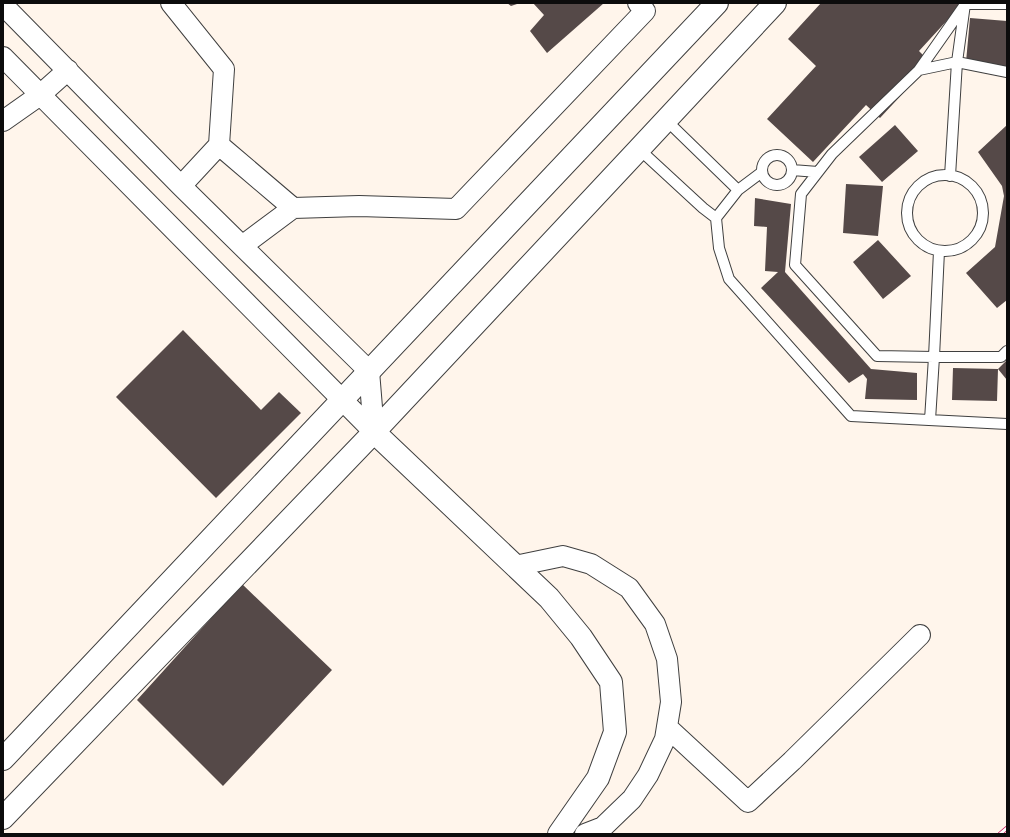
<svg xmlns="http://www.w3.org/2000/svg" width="1010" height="837" viewBox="0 0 1010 837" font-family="'Source Serif 4',serif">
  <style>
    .building { fill: #554948 }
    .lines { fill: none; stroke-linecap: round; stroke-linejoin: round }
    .service-casing { stroke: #3f3f3f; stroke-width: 12 }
    .minor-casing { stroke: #3f3f3f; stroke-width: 22 }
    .tertiary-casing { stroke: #3f3f3f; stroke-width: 24 }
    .service { stroke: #fff; stroke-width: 10 }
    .minor { stroke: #fff; stroke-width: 20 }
    .tertiary { stroke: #fff; stroke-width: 22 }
    .rail-casing { stroke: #c61a59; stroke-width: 4.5 }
    .rail { stroke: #fff; stroke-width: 3; stroke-dasharray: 9; stroke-linecap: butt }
  </style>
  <rect width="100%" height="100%" fill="#fff5eb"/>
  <path class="building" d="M507 3H520L511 6Z
    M533 3H604L547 53 530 31 544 15Z
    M821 3H963L919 51 931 63 880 118 866 105 813 162 767 119 816 66 788 39Z
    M970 18 1007 21V67L966 62Z
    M895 125 918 151 882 182 859 157Z
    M1007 125V300L997 308 966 273 995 247 1004 196 1002 186 978 152Z
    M846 184 883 186 878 236 843 233Z
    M755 198 791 204 785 272 871 369 917 373V400L865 399 867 379 863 374 849 383 761 288 778 272 765 271 767 227 754 226Z
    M878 240 911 276 883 299 853 262Z
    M183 330 261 410 279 392 301 413 216 498 116 397Z
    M1007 360V380L998 369 997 401 952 400 953 368 998 369Z
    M242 584 332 670 223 786 137 700Z"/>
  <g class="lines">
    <defs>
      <path id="service" d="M965 4H1007
        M919 70 964 6
        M1007 72 957 62 919 70 832 154 801 194 795 265 877 356 934 357H1001L1007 351
        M666 120 738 190
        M639 149 703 208 716 218
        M762 170a15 15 0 1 1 30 0a15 15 0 1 1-30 0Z
        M792 170 818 172
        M762 172 738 190 716 218 719 248 729 279 851 416 1007 424
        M907 213a38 38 0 1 1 76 0a38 38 0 1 1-76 0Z
        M950 176 957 62 965 4
        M930 420 934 357 939 251"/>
      <path id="minor" d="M171 3 224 69 219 145 181 186
        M3 5 181 186 369 371 374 432
        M3 57 374 432
        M3 121 40 95 68 70
        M219 145 293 208 359 206 456 209 645 11 638 3
        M242 246 293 208
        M515 566 563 556 591 564 629 588 655 624 667 659 671 702 665 739 648 775 632 799 603 827 585 834
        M667 727 748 802 792 761 920 635"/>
      <path id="tertiary" d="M374 432 549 598 581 637 611 682 615 732 598 778 559 834
        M3 759 717 3
        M3 818 374 432 639 149 775 3"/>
    </defs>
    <use href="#service" class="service-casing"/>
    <use href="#minor" class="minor-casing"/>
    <use href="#tertiary" class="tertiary-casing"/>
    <use href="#service" class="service"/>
    <use href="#minor" class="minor"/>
    <use href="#tertiary" class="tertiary"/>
    <defs>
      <path id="rail" d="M1000 834 1007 828"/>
    </defs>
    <use href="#rail" class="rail-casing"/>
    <use href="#rail" class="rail"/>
  </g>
  <rect width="1010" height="837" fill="none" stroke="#0c0c0c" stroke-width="8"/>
</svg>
